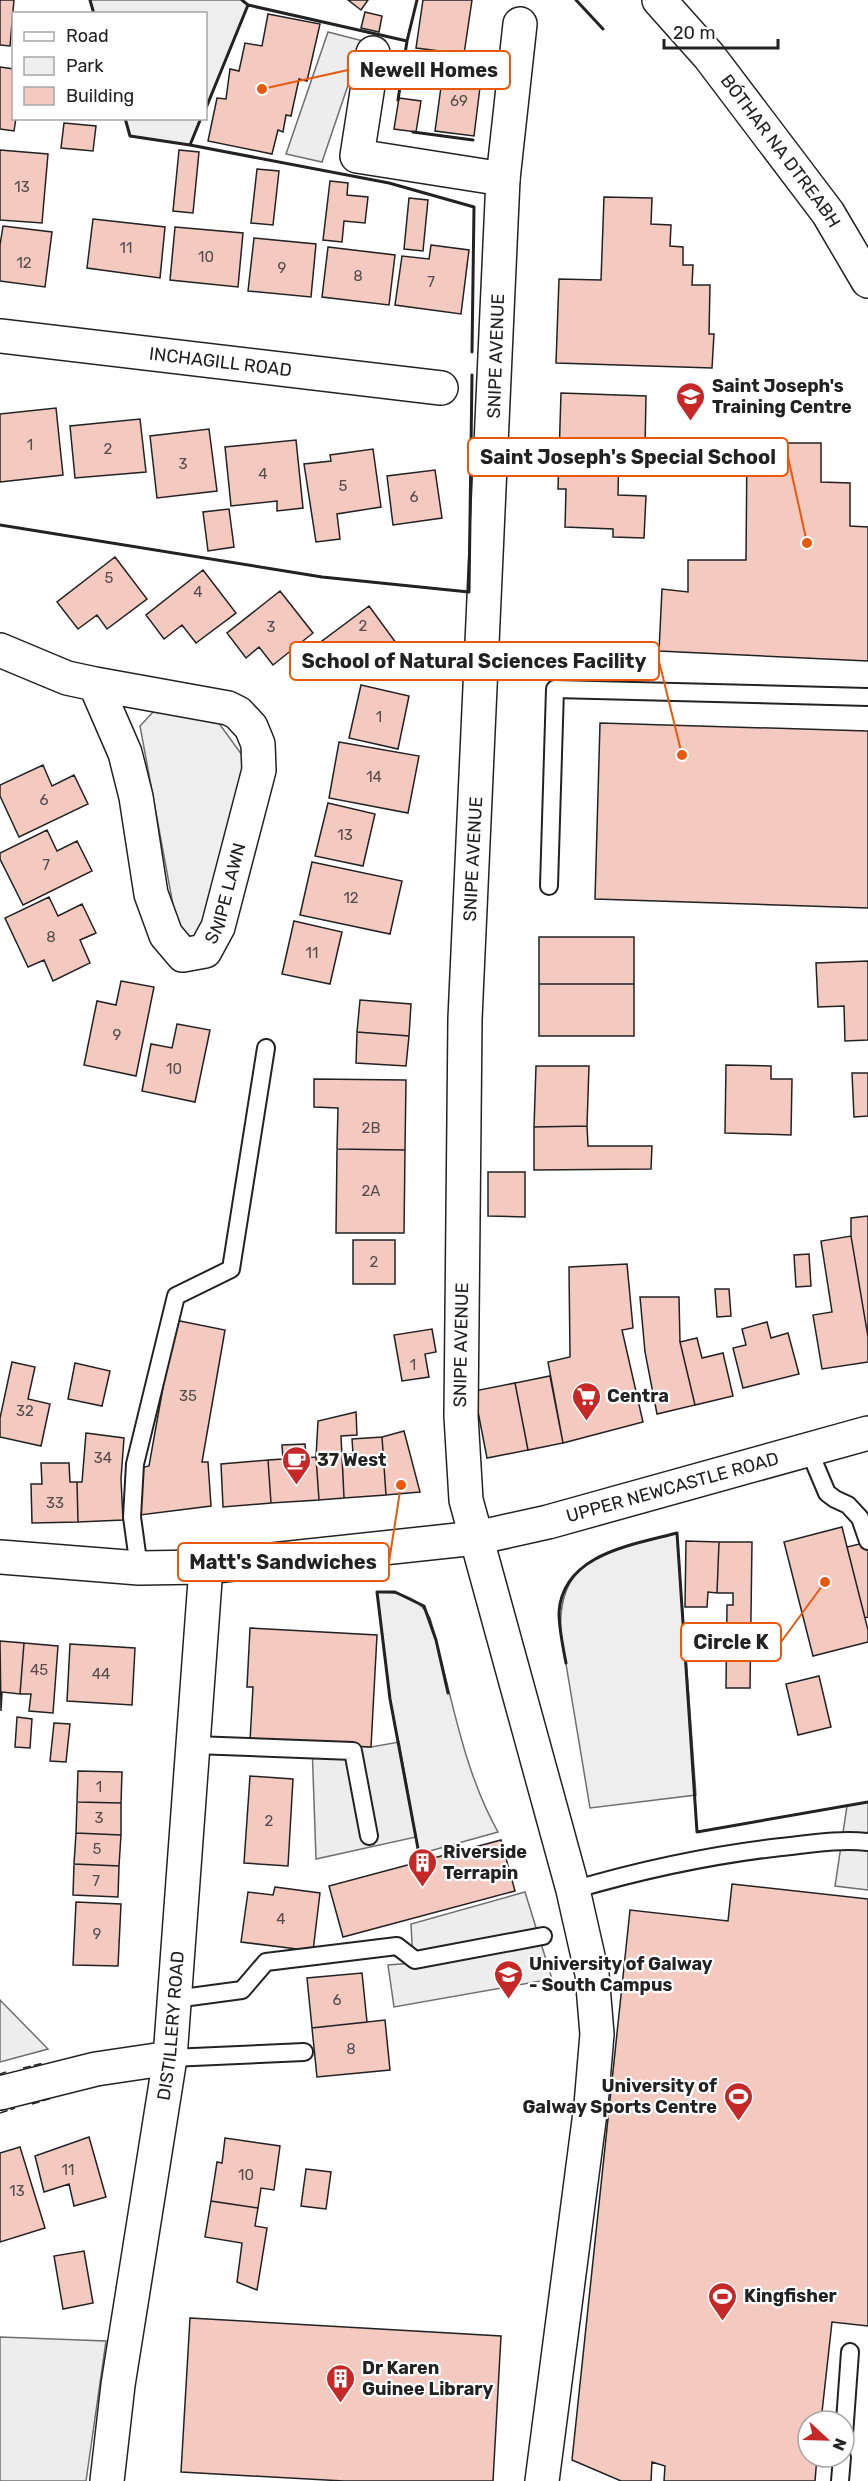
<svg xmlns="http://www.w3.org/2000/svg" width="868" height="2481" viewBox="0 0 868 2481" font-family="Rubik,sans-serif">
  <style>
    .green { fill: #eee; stroke: #6f6f6f; stroke-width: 1.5 }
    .parking { fill: #ededed; stroke: #6f6f6f; stroke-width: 1.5 }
    .building { fill: #f3c9c0; stroke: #222; stroke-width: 1.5 }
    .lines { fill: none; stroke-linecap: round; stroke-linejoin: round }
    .lane-casing { stroke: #222; stroke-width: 20 }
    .street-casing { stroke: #222; stroke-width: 36 }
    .secondary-casing { stroke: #222; stroke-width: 36 }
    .highway-casing { stroke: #222; stroke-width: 36 }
    .lane { stroke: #fff; stroke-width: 16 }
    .street { stroke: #fff; stroke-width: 33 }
    .secondary { stroke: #fff; stroke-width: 33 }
    .highway { stroke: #fff; stroke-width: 33 }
    .fence { stroke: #222; stroke-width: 1.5; stroke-dasharray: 8 3; stroke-linecap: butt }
    .wall { stroke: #222; stroke-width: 3 }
    .labels { text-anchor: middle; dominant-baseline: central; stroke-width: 4.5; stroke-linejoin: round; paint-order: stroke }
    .number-label { font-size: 15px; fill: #564c4a }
    .street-label { font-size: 18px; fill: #222; stroke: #fff }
    .poi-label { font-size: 18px; font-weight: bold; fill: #222; stroke: #fff; text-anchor: start }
    .leader { fill: none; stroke: #e8590c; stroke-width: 2 }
    .callout-dot { fill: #e8590c; stroke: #fff; stroke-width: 2 }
    .callout { fill: #fff; stroke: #e8590c; stroke-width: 2 }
    .callout-label { font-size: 20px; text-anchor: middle; font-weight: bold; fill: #222 }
  </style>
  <rect width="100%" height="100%" fill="#fff"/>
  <path class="green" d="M90 0H242L248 5 206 108V14L94 13Z
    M125 119V118L201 119 190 145 130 136Z
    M154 711 218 722 250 766 206 939 180 943 140 726Z
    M677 1533 696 1795 590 1808 561 1634C555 1553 615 1550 677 1533Z
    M377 1592C400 1591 419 1597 430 1618 451 1689 461 1766 498 1832L419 1854 390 1699Z"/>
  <path class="parking" d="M328 32 363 41 322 162 286 154Z
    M399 1742 416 1837 316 1859 312 1744 371 1747Z
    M868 1802V1890L835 1886 847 1806Z
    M525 1892 552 1979 394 2007 388 1965 413 1963 411 1924Z
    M0 2000 48 2049 0 2062Z
    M0 2337 106 2341 86 2481H0Z"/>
  <path class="building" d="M0 0H14L10 46 0 45Z
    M348 0H368L361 10Z
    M423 0H472L464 54 416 48Z
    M365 12 382 16 379 32 361 28Z
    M268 14 320 24 307 81 299 79 291 116 286 115 283 132 278 130 272 154 208 141 217 98 226 99 230 69 239 71 245 43 262 46Z
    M444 65 482 71 474 136 435 131Z
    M0 67 14 69V118H16L14 131 0 129Z
    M399 98 421 101 416 132 394 129Z
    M64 123 96 126 93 151 61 148Z
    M0 150 48 154 42 223 0 220Z
    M179 150 199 152 193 213 173 211Z
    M257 169 279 171 273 225 251 223Z
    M330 181 348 183 347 195 368 197 365 223 344 221 342 242 323 240Z
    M604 197 652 198 651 224 671 225 670 246 683 247V265H693L692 285H710L709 334H714L712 368 556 363 559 279 601 280Z
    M409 198 428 200 423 251 404 249Z
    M93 219 165 227 160 278 87 268Z
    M3 226 52 232 45 287 0 281V245Z
    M175 227 243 233 238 287 170 280Z
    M254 238 316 244 311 297 248 291Z
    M431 245 469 250 461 314 395 305 402 256 429 259Z
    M328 247 395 255 389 305 322 297Z
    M561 393 646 396 645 447 619 446 618 495 646 496 644 538 613 537V529L565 527 566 489H558Z
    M56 408 63 475 0 482V414Z
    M140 419 146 472 75 478 70 426Z
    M209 429 217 491 157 498 150 436Z
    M296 440 303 508 277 511V501L231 506 225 447Z
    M747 443H821V482L850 483V526L868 527V661L659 651 662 589 688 592V560H746Z
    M373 449 381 507 337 514 340 539 316 542 304 464 331 461 330 455Z
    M435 470 442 518 393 525 387 476Z
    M229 509 234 547 208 551 203 512Z
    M115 557 147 599 107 629 97 615 78 629 57 602Z
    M203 570 236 613 196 643 182 625 164 639 146 615Z
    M280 591 313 633 273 665 259 647 246 658 227 633Z
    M369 606 402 651 361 680 347 660 332 671 314 647Z
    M361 685 409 696 398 749 349 738Z
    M600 723 868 731V908L595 899Z
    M339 742 419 756 408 813 329 798Z
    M43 765 52 786 74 775 88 804 19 837 0 796V785Z
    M328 803 375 814 363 866 315 856Z
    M47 830 57 851 77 841 92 871 23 905 0 859V853Z
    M312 862 402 881 390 934 300 915Z
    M49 897 58 916 82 904 96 933 80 940 90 963 53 981 44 960 28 967 5 918Z
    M294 921 342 932 330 984 282 974Z
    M539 937H634V984H539Z
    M868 961V1040L845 1041 844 1006 818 1007 816 963Z
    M121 981 154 987 136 1076 84 1065 97 1001 116 1005Z
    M539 984H634V1036H539Z
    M360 1000 411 1004 409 1036 357 1032Z
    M177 1024 210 1030 195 1102 142 1091 151 1044 172 1048Z
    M357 1032 409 1036 406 1066 356 1063Z
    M726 1065 771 1066V1079H792L791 1135 725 1133Z
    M536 1066H589L587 1126 534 1127Z
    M852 1073H868V1116L854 1117Z
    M314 1079 406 1080 405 1150 337 1149 338 1108 314 1107Z
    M587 1126 588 1146H652L651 1169 534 1170V1127Z
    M337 1149 405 1150 404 1233H336Z
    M488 1172H525V1217L488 1216Z
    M868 1216V1337L851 1236V1218Z
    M851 1236 868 1337V1362L822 1369 813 1315 832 1312 821 1241Z
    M353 1240H395V1284H353Z
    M809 1254 811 1286 796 1287 794 1255Z
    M627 1264 633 1328 622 1330 643 1422 563 1443 548 1362 570 1357 569 1267Z
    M715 1289H729L731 1316 717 1317Z
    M640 1297H679L680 1342 695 1405 657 1414 645 1352Z
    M175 1320 225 1330 202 1462H208L211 1506 140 1515V1468L149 1466Z
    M767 1322 771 1338 788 1333 799 1374 743 1388 733 1348 746 1345 742 1329Z
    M432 1329 436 1352 425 1354 429 1377 402 1381 394 1335Z
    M697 1338 702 1358 723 1353 733 1396 695 1405 680 1342Z
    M12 1362 35 1367 28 1399 50 1404 41 1446 0 1437V1418Z
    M75 1363 110 1371 102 1406 68 1399Z
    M550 1376 563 1443 528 1450 515 1383Z
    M515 1383 528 1450 487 1458 474 1391Z
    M356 1412 357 1435 341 1436 344 1498 319 1500 316 1457 318 1421Z
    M404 1431 420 1492 386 1495 382 1437Z
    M86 1433 124 1438 121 1479 123 1520 78 1522 77 1482H82Z
    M382 1437 386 1495 344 1498 342 1455 353 1454 352 1439Z
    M305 1444 306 1458 316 1457 319 1500 271 1503 268 1460 283 1459 282 1445Z
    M268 1460 271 1503 223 1507 221 1464Z
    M41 1463H69L70 1482H77L78 1522 32 1523 31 1484H42Z
    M842 1527 868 1630V1642L813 1656 784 1542Z
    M686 1541 719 1542 717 1593 708 1592 707 1607H685Z
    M719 1542H752L750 1688H726L727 1605H733V1593H717Z
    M868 1542V1617L865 1618 847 1547Z
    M250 1628 377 1635 371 1747 250 1741 253 1687H247Z
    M0 1641 24 1643 20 1694 2 1692 1 1711Z
    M24 1643 58 1646 53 1713 29 1711 31 1694H20Z
    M70 1644 135 1648 132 1705 67 1701Z
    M819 1676 831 1727 798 1735 786 1684Z
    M17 1717 32 1719 30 1748 15 1747Z
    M54 1723 70 1724 66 1762 50 1761Z
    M78 1771 122 1772 121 1803 77 1802Z
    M250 1776 293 1779 288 1866 244 1863Z
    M77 1802 121 1803V1835L76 1833Z
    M76 1833 121 1835 119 1866 74 1864Z
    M501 1840 515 1891 343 1937 329 1886Z
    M74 1864 119 1866 118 1897 73 1895Z
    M732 1884 868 1899V2326L832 2322 821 2421H808V2457H817L815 2481H664L665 2466 652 2462 651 2481H621L572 2460 630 1910 728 1921Z
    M275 1887 320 1893 313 1951 241 1942 248 1892 273 1895Z
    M76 1902 121 1904 118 1966 73 1965Z
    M362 1973 367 2022 312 2028 307 1978Z
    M385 2020 390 2070 317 2077 312 2028Z
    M89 2137 106 2197 74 2206 69 2184 44 2192 35 2156Z
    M225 2138 280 2146 274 2190 261 2188 258 2208 211 2201 217 2162 222 2163Z
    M20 2147 45 2228 0 2242V2153Z
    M306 2169 331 2172 326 2209 301 2206Z
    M211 2201 258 2208 255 2226 267 2228 257 2290 237 2282 242 2243 205 2237Z
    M84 2251 93 2303 63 2309 54 2256Z
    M190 2318 501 2336 493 2481H344L181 2472Z"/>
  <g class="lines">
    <defs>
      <path id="lane" d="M549 886 555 689 868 697
        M808 1448 827 1493 835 1499 848 1505 860 1518 868 1541
        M139 1568 132 1517 135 1464 176 1296 231 1269 266 1048
        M194 1745 353 1751 369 1836
        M573 1890C641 1870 710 1855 781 1847 810 1844 838 1839 868 1842
        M175 1999 242 1990 266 1962 397 1946 415 1960 543 1936
        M170 2058 304 2052
        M844 2435 850 2352
        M840 2481 842 2457"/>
      <g id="street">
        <path d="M520 24 503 179 465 1019 461 1416 466 1500 573 1890 592 1974 597 2034 591 2105 542 2481"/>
        <path d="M373 53 357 156 503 179"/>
        <path id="s1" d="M0 336 441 388"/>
        <path id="s2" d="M0 650 67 678 95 684 125 753 136 797 151 894 166 935 183 955 205 951 218 927 259 770 258 744 251 727 238 713 228 708 95 684"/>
        <path d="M0 2093 96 2069 170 2058"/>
        <path id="s3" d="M107 2481 118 2385 170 2058 206 1567"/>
      </g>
      <g id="secondary">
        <path id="s4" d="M0 1557 139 1568 206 1567 476 1538 548 1522 868 1433"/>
      </g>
      <g id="highway">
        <path id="s5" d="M659 0 709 56 828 213 868 281"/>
      </g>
    </defs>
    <use href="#lane" class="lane-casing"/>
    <use href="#street" class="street-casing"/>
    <use href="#secondary" class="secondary-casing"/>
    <use href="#highway" class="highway-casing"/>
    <use href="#lane" class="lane"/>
    <use href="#street" class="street"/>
    <use href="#secondary" class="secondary"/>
    <use href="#highway" class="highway"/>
    <path class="fence" d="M23 2068 44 2063
      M0 2074 6 2072
      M32 2104 52 2098
      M0 2113 15 2108"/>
    <path class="wall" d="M90 0 94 14
      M576 0 603 29
      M248 5 407 41 417 0
      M404 60 444 65
      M398 100 407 41
      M206 108 248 5 242 0
      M125 118 130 136 190 145 201 118
      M413 132 473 140
      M190 145 389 183 474 207 472 352
      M0 525 322 577 469 592 472 375
      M566 1663C563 1647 559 1629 559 1612 563 1554 632 1545 677 1533L697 1832 868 1802
      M419 1854 390 1699 377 1592H395L424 1606 436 1640 448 1693"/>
  </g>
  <defs>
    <symbol id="school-pin" viewBox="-11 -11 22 30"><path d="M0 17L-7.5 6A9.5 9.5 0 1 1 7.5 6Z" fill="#c62828" stroke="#fff"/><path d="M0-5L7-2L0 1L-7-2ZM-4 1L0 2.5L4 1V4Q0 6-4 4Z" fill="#fff"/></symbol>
    <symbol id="supermarket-pin" viewBox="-11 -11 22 30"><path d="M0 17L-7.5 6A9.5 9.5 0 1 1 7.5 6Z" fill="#c62828" stroke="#fff"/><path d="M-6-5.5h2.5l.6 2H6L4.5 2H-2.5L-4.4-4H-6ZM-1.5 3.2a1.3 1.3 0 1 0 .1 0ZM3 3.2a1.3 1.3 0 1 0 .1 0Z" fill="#fff"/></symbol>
    <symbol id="cafe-pin" viewBox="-11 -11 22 30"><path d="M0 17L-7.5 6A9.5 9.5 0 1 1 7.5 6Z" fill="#c62828" stroke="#fff"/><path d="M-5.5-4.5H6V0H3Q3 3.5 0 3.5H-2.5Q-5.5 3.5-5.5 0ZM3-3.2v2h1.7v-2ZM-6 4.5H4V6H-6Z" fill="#fff"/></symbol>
    <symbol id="building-pin" viewBox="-11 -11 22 30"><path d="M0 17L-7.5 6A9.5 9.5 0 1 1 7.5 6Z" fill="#c62828" stroke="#fff"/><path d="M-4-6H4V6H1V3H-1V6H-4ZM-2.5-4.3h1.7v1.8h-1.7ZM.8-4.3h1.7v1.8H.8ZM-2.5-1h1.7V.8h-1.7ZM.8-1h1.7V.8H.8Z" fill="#fff"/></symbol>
    <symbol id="university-pin" viewBox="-11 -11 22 30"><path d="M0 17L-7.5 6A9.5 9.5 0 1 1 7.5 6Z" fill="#c62828" stroke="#fff"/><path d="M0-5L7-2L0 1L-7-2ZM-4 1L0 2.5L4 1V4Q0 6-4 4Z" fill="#fff"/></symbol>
    <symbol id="stadium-pin" viewBox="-11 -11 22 30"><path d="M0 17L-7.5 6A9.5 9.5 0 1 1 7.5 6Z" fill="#c62828" stroke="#fff"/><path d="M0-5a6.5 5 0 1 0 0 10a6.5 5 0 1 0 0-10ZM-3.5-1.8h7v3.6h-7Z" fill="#fff"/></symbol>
  </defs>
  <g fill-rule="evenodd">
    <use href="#school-pin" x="674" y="380" width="33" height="45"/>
    <use href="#supermarket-pin" x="570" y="1380" width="33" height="45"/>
    <use href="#cafe-pin" x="280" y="1444" width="33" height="45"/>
    <use href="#building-pin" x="406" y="1846" width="33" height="45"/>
    <use href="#university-pin" x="492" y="1958" width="33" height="45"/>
    <use href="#stadium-pin" x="722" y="2080" width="33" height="45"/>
    <use href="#stadium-pin" x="706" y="2280" width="33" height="45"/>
    <use href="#building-pin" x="324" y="2362" width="33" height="45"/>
  </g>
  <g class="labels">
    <g class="number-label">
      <text x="459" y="101">69</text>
      <text x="22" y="187">13</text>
      <text x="126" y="248">11</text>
      <text x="206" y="257">10</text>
      <text x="24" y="263">12</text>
      <text x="282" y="268">9</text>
      <text x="358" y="276">8</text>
      <text x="431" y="282">7</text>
      <text x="30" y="445">1</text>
      <text x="108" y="449">2</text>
      <text x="183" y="464">3</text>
      <text x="263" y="474">4</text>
      <text x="343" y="486">5</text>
      <text x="414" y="497">6</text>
      <text x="109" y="578">5</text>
      <text x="198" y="592">4</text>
      <text x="363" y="626">2</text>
      <text x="271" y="627">3</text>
      <text x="379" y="717">1</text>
      <text x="374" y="777">14</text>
      <text x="44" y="800">6</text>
      <text x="345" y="835">13</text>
      <text x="46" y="865">7</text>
      <text x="351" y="898">12</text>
      <text x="51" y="937">8</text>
      <text x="312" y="953">11</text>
      <text x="117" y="1035">9</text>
      <text x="174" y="1069">10</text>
      <text x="371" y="1128">2B</text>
      <text x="371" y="1191">2A</text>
      <text x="374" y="1262">2</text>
      <text x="413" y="1365">1</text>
      <text x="188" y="1396">35</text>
      <text x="25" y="1411">32</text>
      <text x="103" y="1458">34</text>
      <text x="55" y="1503">33</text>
      <text x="39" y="1670">45</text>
      <text x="101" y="1674">44</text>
      <text x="99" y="1787">1</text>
      <text x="99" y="1818">3</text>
      <text x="269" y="1821">2</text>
      <text x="97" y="1849">5</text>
      <text x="96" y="1881">7</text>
      <text x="281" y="1919">4</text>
      <text x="97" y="1934">9</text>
      <text x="337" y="2000">6</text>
      <text x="351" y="2049">8</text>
      <text x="68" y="2170">11</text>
      <text x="246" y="2175">10</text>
      <text x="17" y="2191">13</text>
    </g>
    <g class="street-label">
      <text stroke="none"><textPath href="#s5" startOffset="194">BÓTHAR NA DTREABH</textPath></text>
      <text transform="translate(496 356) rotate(-88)">SNIPE AVENUE</text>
      <text stroke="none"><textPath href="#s1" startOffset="222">INCHAGILL ROAD</textPath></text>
      <text transform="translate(473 859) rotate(-87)">SNIPE AVENUE</text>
      <text stroke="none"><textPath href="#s2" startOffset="474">SNIPE LAWN</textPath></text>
      <text transform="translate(461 1345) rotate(-89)">SNIPE AVENUE</text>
      <text stroke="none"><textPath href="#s4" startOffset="681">UPPER NEWCASTLE ROAD</textPath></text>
      <text stroke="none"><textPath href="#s3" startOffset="460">DISTILLERY ROAD</textPath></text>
    </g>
    <g class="poi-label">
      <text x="712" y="386">Saint Joseph's<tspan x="712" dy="21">Training Centre</tspan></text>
      <text x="607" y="1396">Centra</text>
      <text x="317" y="1460">37 West</text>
      <text x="443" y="1852">Riverside<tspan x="443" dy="21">Terrapin</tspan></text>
      <text x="529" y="1964">University of Galway<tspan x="529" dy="21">- South Campus</tspan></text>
      <text x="717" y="2086" text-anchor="end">University of<tspan x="717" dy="21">Galway Sports Centre</tspan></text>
      <text x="744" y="2296">Kingfisher</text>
      <text x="362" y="2368">Dr Karen<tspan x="362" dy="21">Guinee Library</tspan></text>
    </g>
  </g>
  <path class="leader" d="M262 89L348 70M807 543L788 457M682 755L659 661M401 1485L389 1562M825 1582L781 1642"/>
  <g class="callout-dot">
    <circle cx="262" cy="89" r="6"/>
    <circle cx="807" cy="543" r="6"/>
    <circle cx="682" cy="755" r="6"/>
    <circle cx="401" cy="1485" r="6"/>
    <circle cx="825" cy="1582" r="6"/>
  </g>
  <g class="callout">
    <rect x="348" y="51" width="162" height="38" rx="6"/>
    <rect x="468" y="438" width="320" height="38" rx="6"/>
    <rect x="290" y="642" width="369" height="38" rx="6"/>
    <rect x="178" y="1543" width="211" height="38" rx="6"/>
    <rect x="681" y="1623" width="100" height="38" rx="6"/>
  </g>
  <g class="callout-label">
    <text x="429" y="77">Newell Homes</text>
    <text x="628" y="464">Saint Joseph's Special School</text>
    <text x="474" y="668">School of Natural Sciences Facility</text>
    <text x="283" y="1569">Matt's Sandwiches</text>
    <text x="731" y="1649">Circle K</text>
  </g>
  <rect x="12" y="12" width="195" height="108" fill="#ffffff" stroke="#a7a7a7" stroke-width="1.5"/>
  <rect x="24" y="32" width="30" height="9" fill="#ffffff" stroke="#a7a7a7" stroke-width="1.5"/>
  <text x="66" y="42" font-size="18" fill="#222222">Road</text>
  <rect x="24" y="57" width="30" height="18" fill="#eeeeee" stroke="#a7a7a7" stroke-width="1.5"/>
  <text x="66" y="72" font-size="18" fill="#222222">Park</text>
  <rect x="24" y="87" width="30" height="18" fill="#f3c9c0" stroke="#a7a7a7" stroke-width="1.5"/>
  <text x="66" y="102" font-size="18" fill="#222222">Building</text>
  <g transform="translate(826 2439) rotate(112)"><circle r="28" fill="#ffffff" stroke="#a7a7a7" stroke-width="1.5"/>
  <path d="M0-4.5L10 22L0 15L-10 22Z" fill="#c62828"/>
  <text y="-9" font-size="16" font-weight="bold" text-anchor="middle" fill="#222222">N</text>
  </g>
  <path d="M664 39v9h114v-9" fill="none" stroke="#222222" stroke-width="3"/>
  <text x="673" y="39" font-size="18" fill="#222222" stroke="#ffffff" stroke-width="4.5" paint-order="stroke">20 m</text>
</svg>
